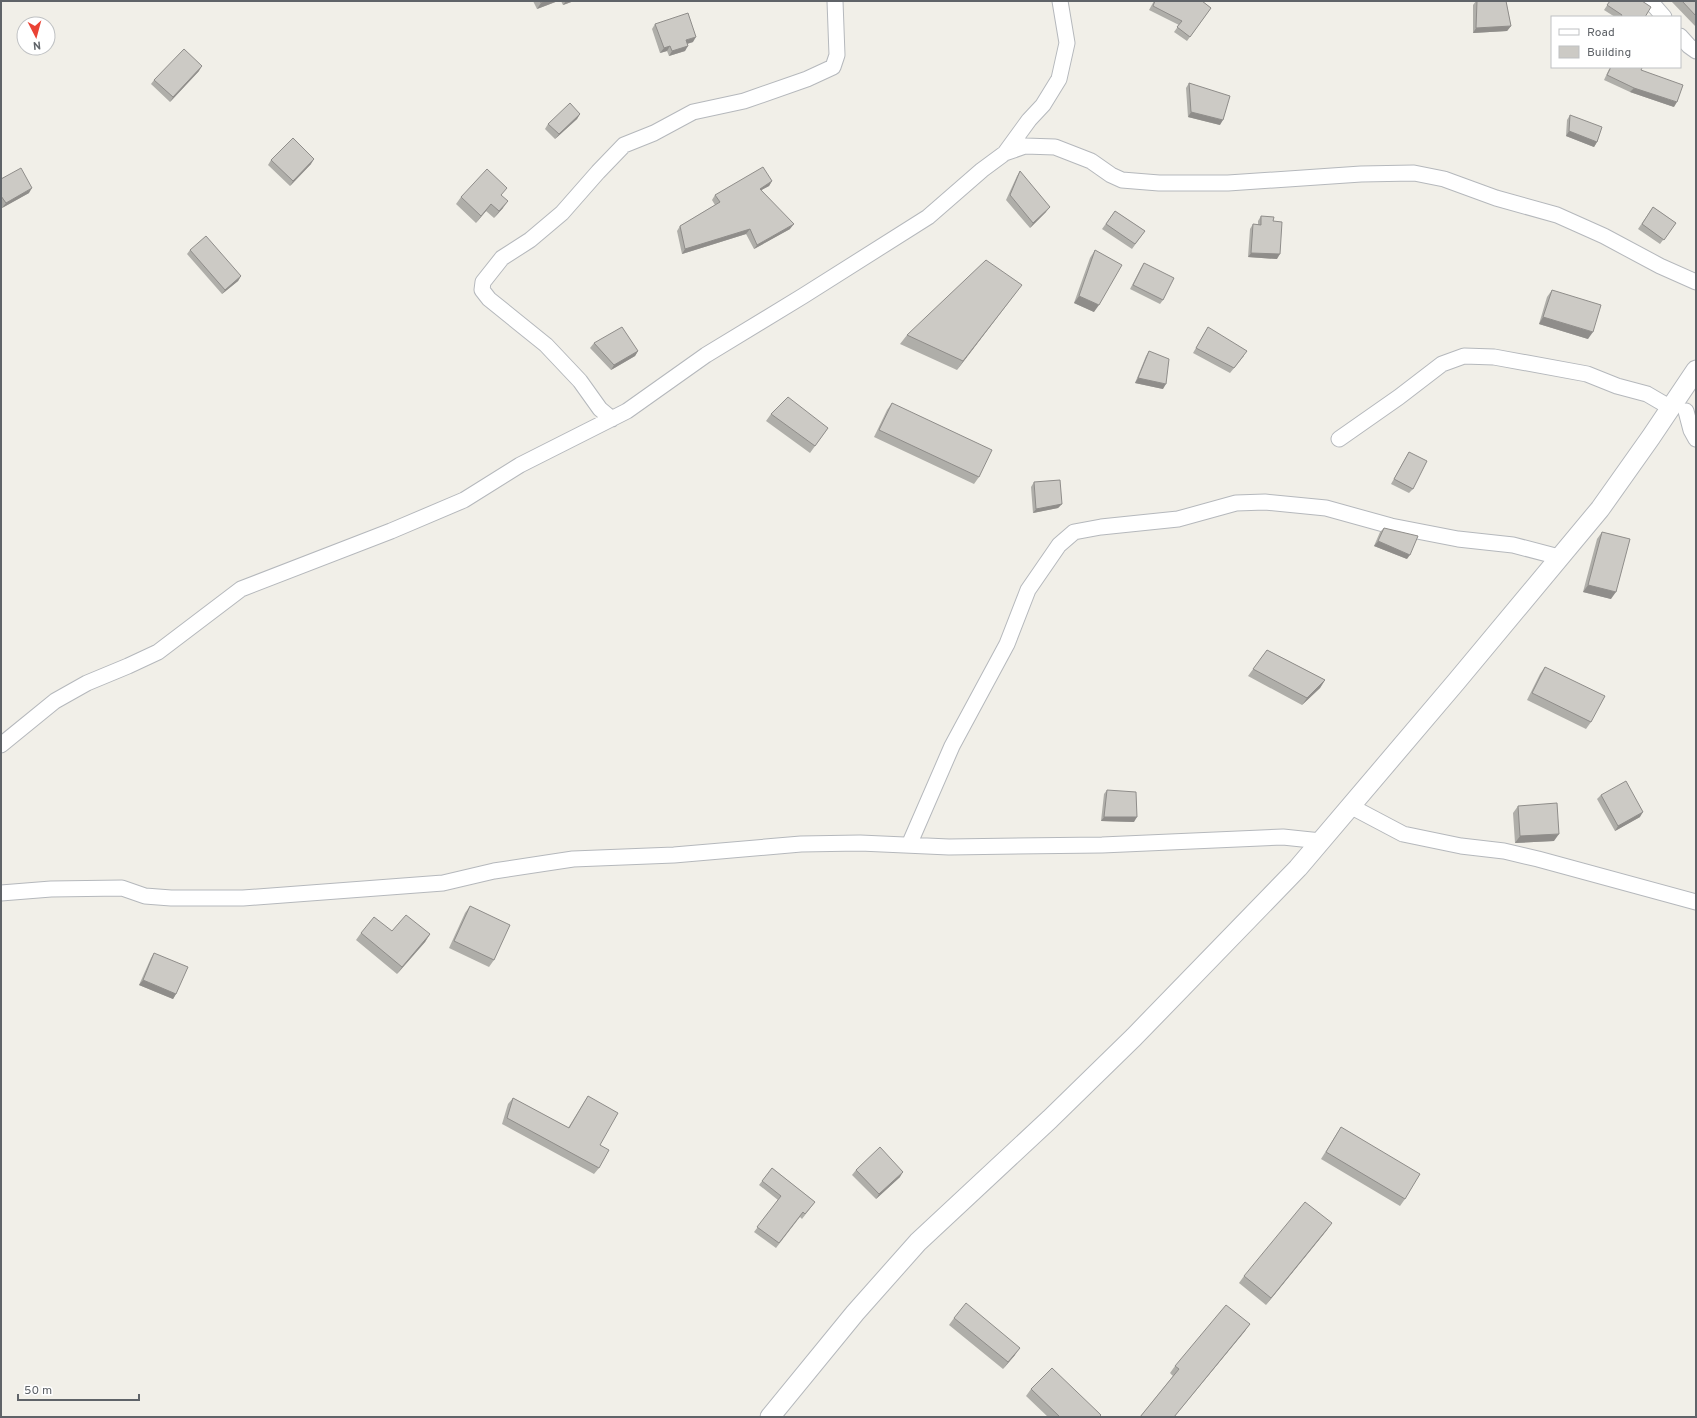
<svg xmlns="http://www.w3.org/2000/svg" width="1697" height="1418" viewBox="0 0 1697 1418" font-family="Overpass,sans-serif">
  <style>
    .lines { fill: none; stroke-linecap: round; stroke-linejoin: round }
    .minor-casing { stroke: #b5b8bc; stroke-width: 17 }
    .tertiary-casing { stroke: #b5b8bc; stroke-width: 21 }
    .minor { stroke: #fff; stroke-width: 15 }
    .tertiary { stroke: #fff; stroke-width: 19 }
    .wall { fill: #afaea9 }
    .shaded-wall { fill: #8f8d8a }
    .building { fill: #cccac5; stroke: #8f8d8a }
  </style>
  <rect width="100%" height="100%" fill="#f1efe8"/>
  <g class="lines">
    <defs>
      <path id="minor" d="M1650 1 1664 17
        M1680 36 1689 46 1696 51
        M1005 153 1029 120 1043 105 1059 79 1067 43 1060 1
        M1686 411 1691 430 1696 439
        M612 419 600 409 580 381 546 345 489 299 482 290 483 282 502 258 530 240 562 213 598 172 624 145 654 133 693 112 744 101 807 79 833 67 837 55 835 1
        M1339 439 1399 397 1442 364 1464 356 1494 357 1587 374 1617 386 1647 394 1671 408
        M1 745 55 701 87 683 128 666 158 652 241 589 391 531 464 500 520 465 627 411 706 355 803 296 928 217 982 170 1005 153 1025 146 1055 147 1091 161 1111 175 1122 180 1159 183H1228L1361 174 1414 173 1444 179 1496 198 1557 215 1604 236 1660 266 1696 282
        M1350 806 1403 834 1461 846 1504 851 1538 859 1696 902
        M909 845 952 746 1007 644 1028 590 1059 545 1074 532 1101 527 1178 519 1236 503 1265 502 1326 508 1391 526 1458 539 1513 545 1559 557
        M1 893 51 889 122 888 145 896 171 898H243L443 883 494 871 573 859 674 855 801 844 860 843 949 847 1102 845 1283 837 1321 841"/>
      <path id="tertiary" d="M770 1417 855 1313 918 1242 1050 1119 1134 1037 1298 868 1456 682 1600 509 1651 437 1696 370"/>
    </defs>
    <use href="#minor" class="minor-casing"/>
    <use href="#tertiary" class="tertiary-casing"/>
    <use href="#minor" class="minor"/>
    <use href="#tertiary" class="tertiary"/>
  </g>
  <path class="wall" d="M533 1H558L537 9Z
    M561 1H574L563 5Z
    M1154 1H1202L1211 8 1187 41 1174 32 1179 25 1149 10Z
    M1476 1H1506L1511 26 1507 31 1473 33V5Z
    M1610 1 1645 17H1615L1604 10Z
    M1671 1H1696V27Z
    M655 24 693 42 687 44 685 51 669 56 667 51 660 53 652 29Z
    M1610 67H1640L1641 70 1674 107 1630 92 1604 80Z
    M199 71 170 102 151 84 154 80Z
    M1189 83 1220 125 1188 117 1186 88Z
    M580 114 577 119 555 139 545 129 548 124Z
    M1570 115 1597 142 1594 147 1566 136 1567 120Z
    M271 160 311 164 290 186 268 165Z
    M1020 171 1046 212 1030 228 1006 200 1017 176Z
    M1 179 29 193 2 208 1 205Z
    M772 181 769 186 761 190 790 229 754 249 746 234 682 254 677 231 680 226 715 205 712 200 715 195Z
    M501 195 503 208 494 218 486 211 476 223 456 204 461 197Z
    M1653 207 1676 223 1660 244 1638 229Z
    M1115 211 1145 231 1132 249 1102 229Z
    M1261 216 1273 221 1277 259 1248 257 1250 229 1253 224 1258 225V221Z
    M190 250 241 276 238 281 222 294 187 254Z
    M1095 250 1094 312 1074 303 1090 258Z
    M1144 263 1163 300 1160 304 1130 289 1141 268Z
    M1552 290 1588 339 1539 324 1547 297Z
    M1015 294 957 370 900 344 907 335Z
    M1208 327 1244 356 1230 373 1193 353Z
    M594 343 638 351 635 356 611 370 590 348Z
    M1149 351 1163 389 1135 383 1146 356Z
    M892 403 979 477 974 484 874 437 887 410Z
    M771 414 828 428 810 453 766 421Z
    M1409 452 1413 489 1409 493 1391 484 1406 457Z
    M1034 482 1062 504 1058 508 1033 513 1031 487Z
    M1384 528 1407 559 1374 546 1380 532Z
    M1602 532 1611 599 1583 592 1597 539Z
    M1267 650 1325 680 1320 688 1302 705 1248 676Z
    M1545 667 1591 722 1586 729 1527 700 1540 674Z
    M1107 790 1134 822 1101 821 1104 794Z
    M1601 795 1640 817 1615 831 1597 799Z
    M1518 806 1554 841 1515 843 1513 813Z
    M470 906 494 960 489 967 449 948 465 913Z
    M392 931 430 934 425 942 397 974 356 940 361 933Z
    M154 953 176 994 173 999 139 985 151 958Z
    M588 1096 600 1145 599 1168 594 1174 502 1124 508 1104 513 1098 568 1128Z
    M1341 1127 1405 1199 1400 1206 1321 1159Z
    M772 1168 815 1202 802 1219 800 1217 776 1248 754 1232 778 1200 759 1185Z
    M856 1170 900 1177 876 1199 852 1175Z
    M1327 1230 1266 1305 1239 1283 1244 1276Z
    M954 1318 1015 1355 1003 1369 949 1325Z
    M1245 1331 1174 1417H1140L1173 1376 1170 1373 1175 1366Z
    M1031 1389 1100 1417H1048L1026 1396Z"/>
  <path class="shaded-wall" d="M546 1H558L537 9 541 3Z
    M566 1H574L563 5Z
    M1511 26 1507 31 1473 33 1476 28Z
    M696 37 693 42 683 45 686 40Z
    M670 46 667 51 660 53 664 48Z
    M688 46 685 51 669 56 672 51Z
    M202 66 199 71 170 102 173 97Z
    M1634 88 1677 102 1674 107 1630 92Z
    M1191 112 1223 120 1220 125 1188 117Z
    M580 114 577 119 555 139 559 134Z
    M1569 131 1597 142 1594 147 1566 136Z
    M314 159 311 164 290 186 293 181Z
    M772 181 769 186 756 193 760 189Z
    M32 188 29 193 2 208 6 203Z
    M508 201 503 208 494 218 499 211Z
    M491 204 486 211 476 223 481 216Z
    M1050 207 1046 212 1030 228 1033 223Z
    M794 224 790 229 754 249 757 245Z
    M750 229 746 234 682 254 685 249Z
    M1251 253 1280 254 1277 259 1248 257Z
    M241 276 238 281 222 294 225 290Z
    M1022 285 1015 294 957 370 963 361Z
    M1079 296 1099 305 1094 312 1074 303Z
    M1543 317 1593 332 1588 339 1539 324Z
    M638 351 635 356 611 370 614 365Z
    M1138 378 1166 384 1163 389 1135 383Z
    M1062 504 1058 508 1033 513 1036 509Z
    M1378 541 1410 555 1407 559 1374 546Z
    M1588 585 1616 592 1611 599 1583 592Z
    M1325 680 1320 688 1302 705 1307 698Z
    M1643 812 1640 817 1615 831 1618 826Z
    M1104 817H1137L1134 822 1101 821Z
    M1559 834 1554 841 1515 843 1520 836Z
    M430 934 425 942 397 974 402 967Z
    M143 980 176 994 173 999 139 985Z
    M903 1172 900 1177 876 1199 879 1194Z
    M1332 1223 1327 1230 1266 1305 1271 1298Z
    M1250 1324 1245 1331 1174 1417Z
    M1020 1348 1015 1355 1003 1369 1008 1362Z"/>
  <path class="building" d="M540 1H546L541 3Z
    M1155 1H1202L1211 8 1190 37 1177 27 1182 21 1153 6Z
    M1477 1H1506L1511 26 1476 28Z
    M1610 1H1642L1651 7 1645 17H1621L1622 15 1607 5Z
    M1682 1H1696V16Z
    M688 13 696 37 686 40 688 46 672 51 670 46 664 48 655 24Z
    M184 49 202 66 173 97 154 80Z
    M1611 67H1640L1642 68 1641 70 1683 85 1677 102 1634 88 1607 75Z
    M1189 83 1230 96 1223 120 1191 112Z
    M570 103 580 114 559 134 548 124Z
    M1570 115 1602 127 1597 142 1569 131Z
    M293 138 314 159 293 181 271 160Z
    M763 167 772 181 760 189 794 224 757 245 750 229 685 249 680 226 720 202 715 195Z
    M21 168 32 188 6 203 1 196V179Z
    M487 169 507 188 501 195 508 201 499 211 491 204 481 216 461 197Z
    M1020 171 1050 207 1033 223 1010 195Z
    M1653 207 1676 223 1664 240 1642 224Z
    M1115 211 1145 231 1135 244 1106 224Z
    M1261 216 1274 217 1273 221 1282 222 1280 254 1251 253 1253 224 1261 225Z
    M206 236 241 276 225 290 190 250Z
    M1095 250 1122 265 1099 305 1079 296Z
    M986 260 1022 285 963 361 907 335Z
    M1144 263 1174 278 1163 300 1133 285Z
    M1552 290 1601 305 1593 332 1543 317Z
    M622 327 638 351 614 365 594 343Z
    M1208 327 1247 351 1234 368 1196 348Z
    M1149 351 1169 359 1166 384 1138 378Z
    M788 397 828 428 815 446 771 414Z
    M892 403 992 450 979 477 879 430Z
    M1409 452 1427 461 1413 489 1394 479Z
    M1060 480 1062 504 1036 509 1034 482Z
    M1384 528 1418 536 1410 555 1378 541Z
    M1602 532 1630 539 1616 592 1588 585Z
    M1267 650 1325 680 1307 698 1253 669Z
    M1545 667 1605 696 1591 722 1532 693Z
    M1626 781 1643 812 1618 826 1601 795Z
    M1107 790 1136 792 1137 817H1104Z
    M1557 803 1559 834 1520 836 1518 806Z
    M470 906 510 925 494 960 454 941Z
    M406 915 430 934 402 967 361 933 374 917 392 931Z
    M154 953 188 967 176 994 143 980Z
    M588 1096 618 1113 600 1145 609 1150 599 1168 507 1118 513 1098 569 1128Z
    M1341 1127 1420 1174 1405 1199 1326 1152Z
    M880 1147 903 1172 879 1194 856 1170Z
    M772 1168 815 1202 805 1214 803 1212 779 1243 757 1227 781 1196 762 1181Z
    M1305 1202 1332 1223 1271 1298 1244 1276Z
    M966 1303 1020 1348 1008 1362 954 1318Z
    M1226 1305 1250 1324 1174 1417H1140L1179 1369 1175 1366Z
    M1052 1368 1101 1415 1099 1417H1060L1031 1389Z"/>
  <rect width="1697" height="1418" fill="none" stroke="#5f6368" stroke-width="4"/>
  <rect x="1551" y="16" width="130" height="52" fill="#ffffff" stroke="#bfc1c3"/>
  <rect x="1559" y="29" width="20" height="6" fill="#ffffff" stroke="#bfc1c3"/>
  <text x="1587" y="36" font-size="12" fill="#5f6368">Road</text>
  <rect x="1559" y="46" width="20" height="12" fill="#cccac5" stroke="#bfc1c3"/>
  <text x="1587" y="56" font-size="12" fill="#5f6368">Building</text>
  <g transform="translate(36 36) rotate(174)"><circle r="19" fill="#ffffff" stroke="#bfc1c3"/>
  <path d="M0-3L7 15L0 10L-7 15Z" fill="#ea4335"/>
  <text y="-6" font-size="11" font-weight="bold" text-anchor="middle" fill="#5f6368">N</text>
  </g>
  <path d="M18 1394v6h121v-6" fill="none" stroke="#5f6368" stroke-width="2"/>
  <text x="24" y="1394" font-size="12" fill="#5f6368" stroke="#ffffff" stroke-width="3" paint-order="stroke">50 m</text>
</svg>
